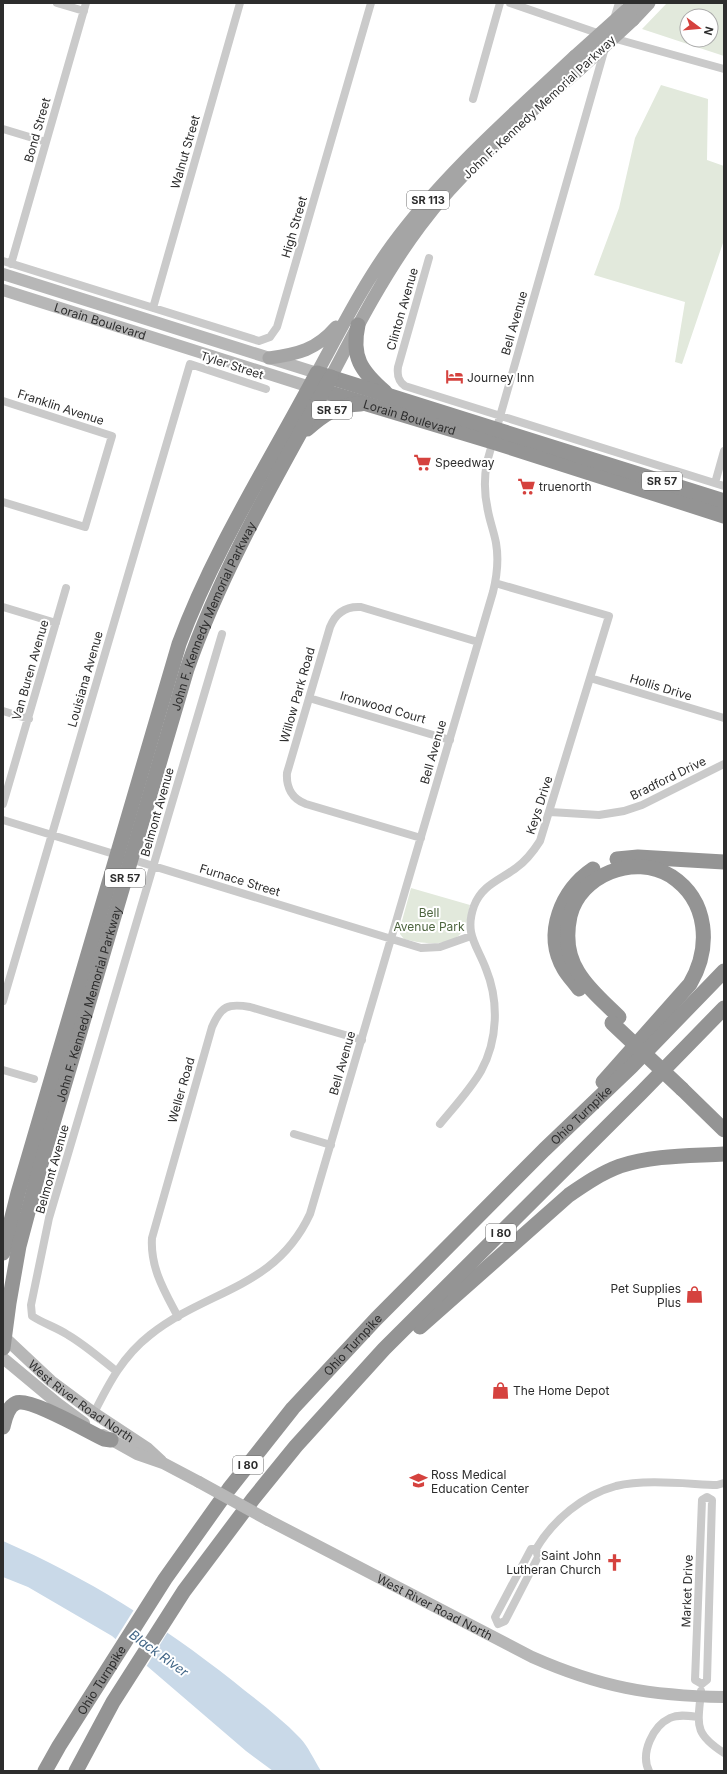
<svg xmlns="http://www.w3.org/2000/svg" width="727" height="1774" viewBox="0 0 727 1774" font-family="Inter,sans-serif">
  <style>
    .green { fill: #e2e9dc; fill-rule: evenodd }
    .water { fill: #c9d9e8 }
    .pier { fill: #fff }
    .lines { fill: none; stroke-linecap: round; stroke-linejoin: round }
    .street { stroke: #cacaca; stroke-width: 8 }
    .secondary { stroke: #b7b7b7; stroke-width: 12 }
    .primary { stroke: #a5a5a5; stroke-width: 13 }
    .highway { stroke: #949494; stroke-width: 15 }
    .secondary-bridge { stroke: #b7b7b7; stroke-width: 12 }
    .primary-bridge { stroke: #a5a5a5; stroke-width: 13 }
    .highway-bridge { stroke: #949494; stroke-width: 15 }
    .labels { text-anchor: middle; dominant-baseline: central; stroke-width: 4; stroke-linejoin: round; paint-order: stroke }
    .shield { fill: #fff; stroke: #6c6c6c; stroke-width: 1 }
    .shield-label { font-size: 11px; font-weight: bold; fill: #2d2d2d }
    .street-label { font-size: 12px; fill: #2d2d2d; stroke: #fff }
    .poi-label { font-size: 12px; fill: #2d2d2d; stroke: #fff; text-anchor: start }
    .park-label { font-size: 12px; fill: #4c643e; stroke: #fff }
    .water-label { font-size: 13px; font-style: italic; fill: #426687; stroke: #fff }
  </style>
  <rect width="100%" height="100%" fill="#fff"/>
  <path class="green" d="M667 3H724V56L642 29ZM687 16H711V40H687Z
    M661 85 708 99 707 160 724 166V240L682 364 675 362 685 302 594 275 619 208 635 138Z
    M411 888 470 905C468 912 468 920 465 926 457 949 422 944 404 939L400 934V928Z"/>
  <path class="water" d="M3 1541C86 1577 162 1625 233 1681 255 1699 280 1717 300 1738 308 1746 314 1760 321 1771H273L246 1751 112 1636 28 1587 3 1577Z"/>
  <path class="pier" d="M135 1608 169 1630 146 1667 115 1640Z"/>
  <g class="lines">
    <path class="street" d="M57 3 84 11
      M510 3 609 37 724 69
      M614 19 619 3
      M473 99 500 3
      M3 129 46 142
      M429 258 398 367C397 375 398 381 405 386L724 486
      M3 261 259 341 270 337 277 327 371 3
      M11 264 86 3
      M153 308 240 3
      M3 401 112 436 85 527 3 502
      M715 483 724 451
      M3 607 56 623
      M590 678 724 718
      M309 698 450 740
      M3 711 29 719
      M3 804 66 588
      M550 812 599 815 624 811 642 805 724 764
      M3 820 421 948 440 947 471 936
      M421 838 306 804C292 799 286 787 287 773L330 627C336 612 347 606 361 607L478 642
      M3 1001 190 364 266 389
      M3 1070 34 1079
      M440 1124C454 1107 470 1090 481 1071 498 1040 499 1001 486 969 477 945 464 934 474 906 482 885 500 880 516 868 526 861 533 852 540 841L609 616 495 583
      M294 1134 331 1145
      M178 1317C165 1292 150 1268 152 1238L212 1027C221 1006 228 1003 250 1007L362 1040
      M116 1371C101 1359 85 1345 68 1335 56 1327 44 1324 32 1316L31 1305 49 1218 222 634
      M94 1413C109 1383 123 1356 150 1335 208 1289 275 1289 310 1214L493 592C497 576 499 560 496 543 494 532 490 522 488 511 484 494 484 478 487 462L605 48
      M707 1497 712 1500 707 1680 702 1684 695 1680 702 1500Z
      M536 1549H531L495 1617 498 1624 505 1621 538 1557 536 1549C553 1520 583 1495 616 1486 645 1479 687 1484 717 1485L724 1483
      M701 1691C698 1725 693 1733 724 1753
      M649 1771C640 1753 653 1726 670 1718 679 1714 689 1716 698 1717"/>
    <g class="secondary">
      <path d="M3 274 317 373"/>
      <path id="s1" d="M3 290 310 387"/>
      <path id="s2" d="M3 1336 51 1381 94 1413 147 1448 161 1461"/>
      <path d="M3 1358 57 1403 84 1423"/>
      <path d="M103 1435 137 1454 163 1463 199 1482"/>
      <path id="s3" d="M268 1520 532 1657C600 1687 650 1696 724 1697"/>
    </g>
    <path class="primary" d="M633 20 649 3
      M269 358C298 354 316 350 336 327
      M317 373C341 329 363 285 392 245 444 174 511 116 575 56
      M331 377C358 325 385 273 420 226 465 166 524 118 580 69"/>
    <g class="highway">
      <path d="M358 325C351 357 361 371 385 392"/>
      <path id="s4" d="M314 388 493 442 724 516"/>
      <path d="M307 429C323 415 338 404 361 404"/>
      <path d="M617 859 638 857 724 862"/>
      <path d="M579 989C574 982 568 976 564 969 543 933 562 890 593 869"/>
      <path d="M603 1082 690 984C711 948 709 901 671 876 634 853 580 875 570 916 566 935 567 955 578 972 588 989 605 1003 619 1017"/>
      <path d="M682 1089 724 1130"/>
      <path d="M3 1253 18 1193 179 644C214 549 270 462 317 373L724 501"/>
      <path d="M420 1327 569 1195C585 1184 601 1173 620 1166 653 1155 690 1156 724 1154"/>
      <path id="s5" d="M3 1348 9 1303 19 1246 39 1171 187 669C223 566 279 472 331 377"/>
      <path d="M3 1427C5 1419 7 1407 16 1403 29 1397 89 1432 104 1439L111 1440"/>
      <path id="s6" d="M45 1771 59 1746 165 1579 229 1489 293 1408 376 1319 544 1150 632 1066 724 971"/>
      <path d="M76 1771 113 1702 184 1591 253 1499 296 1446 384 1349 641 1093 724 1008"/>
    </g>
    <path class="secondary-bridge" d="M199 1482 268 1520"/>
    <path class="primary-bridge" d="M575 56 633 4
      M580 69 633 20"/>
    <path class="highway-bridge" d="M612 1023 682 1089"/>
  </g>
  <defs>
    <symbol id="hotel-bare" viewBox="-9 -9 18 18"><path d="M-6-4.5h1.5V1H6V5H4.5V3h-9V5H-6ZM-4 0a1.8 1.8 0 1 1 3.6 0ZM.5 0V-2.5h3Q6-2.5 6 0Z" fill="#d5423e" stroke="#fff" stroke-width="2.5" paint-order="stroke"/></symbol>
    <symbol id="supermarket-bare" viewBox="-9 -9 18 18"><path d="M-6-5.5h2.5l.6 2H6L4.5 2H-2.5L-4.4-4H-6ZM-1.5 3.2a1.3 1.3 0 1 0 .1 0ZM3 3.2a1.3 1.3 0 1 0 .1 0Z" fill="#d5423e" stroke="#fff" stroke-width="2.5" paint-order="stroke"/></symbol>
    <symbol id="shop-bare" viewBox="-9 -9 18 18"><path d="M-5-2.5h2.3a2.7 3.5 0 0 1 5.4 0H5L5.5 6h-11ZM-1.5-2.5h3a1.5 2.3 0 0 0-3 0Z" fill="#d5423e" stroke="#fff" stroke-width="2.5" paint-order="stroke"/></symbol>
    <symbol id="school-bare" viewBox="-9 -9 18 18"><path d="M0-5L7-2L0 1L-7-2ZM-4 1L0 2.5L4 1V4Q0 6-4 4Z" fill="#d5423e" stroke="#fff" stroke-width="2.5" paint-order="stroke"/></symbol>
    <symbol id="church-bare" viewBox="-9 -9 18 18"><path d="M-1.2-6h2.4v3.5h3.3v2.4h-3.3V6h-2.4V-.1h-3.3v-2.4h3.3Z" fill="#d5423e" stroke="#fff" stroke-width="2.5" paint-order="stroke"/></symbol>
  </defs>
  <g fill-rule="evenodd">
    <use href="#hotel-bare" x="442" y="364" width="25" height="25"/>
    <use href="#supermarket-bare" x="410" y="450" width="25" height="25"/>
    <use href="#supermarket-bare" x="514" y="474" width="25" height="25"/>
    <use href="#shop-bare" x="682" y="1282" width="25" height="25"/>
    <use href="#shop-bare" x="488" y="1378" width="25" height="25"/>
    <use href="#school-bare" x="406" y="1468" width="25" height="25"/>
    <use href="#church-bare" x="602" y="1550" width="25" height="25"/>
  </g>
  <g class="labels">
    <g class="shield">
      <rect x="407" y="191" width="42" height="18" rx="3"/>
      <rect x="312" y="401" width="40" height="18" rx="3"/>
      <rect x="642" y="472" width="40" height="18" rx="3"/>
      <rect x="105" y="869" width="40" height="18" rx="3"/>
      <rect x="486" y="1224" width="30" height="18" rx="3"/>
      <rect x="233" y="1456" width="30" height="18" rx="3"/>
    </g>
    <g class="shield-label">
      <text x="428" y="200">SR 113</text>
      <text x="332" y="410">SR 57</text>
      <text x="662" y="481">SR 57</text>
      <text x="125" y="878">SR 57</text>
      <text x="501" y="1233">I 80</text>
      <text x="248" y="1465">I 80</text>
    </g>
    <g class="street-label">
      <text transform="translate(539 107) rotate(-43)">John F. Kennedy Memorial Parkway</text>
      <text transform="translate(37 130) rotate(-74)">Bond Street</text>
      <text transform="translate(185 152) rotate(-74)">Walnut Street</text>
      <text transform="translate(294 227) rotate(-74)">High Street</text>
      <text transform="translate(402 309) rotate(-74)">Clinton Avenue</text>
      <text stroke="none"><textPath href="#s1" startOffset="102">Lorain Boulevard</textPath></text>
      <text transform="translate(514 323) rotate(-74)">Bell Avenue</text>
      <text transform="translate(232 365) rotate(18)">Tyler Street</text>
      <text transform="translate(61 407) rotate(18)">Franklin Avenue</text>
      <text stroke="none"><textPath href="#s4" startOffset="100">Lorain Boulevard</textPath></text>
      <text stroke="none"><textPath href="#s5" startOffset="763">John F. Kennedy Memorial Parkway</textPath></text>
      <text transform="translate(30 670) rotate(-74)">Van Buren Avenue</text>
      <text transform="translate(85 679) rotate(-74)">Louisiana Avenue</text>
      <text transform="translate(661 687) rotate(17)">Hollis Drive</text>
      <text transform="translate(297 695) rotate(-74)">Willow Park Road</text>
      <text transform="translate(383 707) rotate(16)">Ironwood Court</text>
      <text transform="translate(433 752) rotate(-74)">Bell Avenue</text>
      <text transform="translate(668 778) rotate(-26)">Bradford Drive</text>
      <text transform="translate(539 805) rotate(-72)">Keys Drive</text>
      <text transform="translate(157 812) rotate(-74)">Belmont Avenue</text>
      <text transform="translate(240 880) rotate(17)">Furnace Street</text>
      <text stroke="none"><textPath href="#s5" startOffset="355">John F. Kennedy Memorial Parkway</textPath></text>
      <text transform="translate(342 1063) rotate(-74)">Bell Avenue</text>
      <text transform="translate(181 1090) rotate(-74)">Weller Road</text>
      <text stroke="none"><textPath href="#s6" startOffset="851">Ohio Turnpike</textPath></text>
      <text transform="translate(52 1169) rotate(-74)">Belmont Avenue</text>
      <text stroke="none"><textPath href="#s6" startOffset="527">Ohio Turnpike</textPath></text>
      <text stroke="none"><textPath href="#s2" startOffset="102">West River Road North</textPath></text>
      <text transform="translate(687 1591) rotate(-88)">Market Drive</text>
      <text stroke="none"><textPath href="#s3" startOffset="188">West River Road North</textPath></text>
      <text stroke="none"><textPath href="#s6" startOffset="107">Ohio Turnpike</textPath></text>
    </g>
    <g class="poi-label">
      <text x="467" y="377">Journey Inn</text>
      <text x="435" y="462">Speedway</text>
      <text x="539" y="486">truenorth</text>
      <text x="681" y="1288" text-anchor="end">Pet Supplies<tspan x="681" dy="14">Plus</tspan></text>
      <text x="513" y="1390">The Home Depot</text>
      <text x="431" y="1474">Ross Medical<tspan x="431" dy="14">Education Center</tspan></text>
      <text x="601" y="1555" text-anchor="end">Saint John<tspan x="601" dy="14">Lutheran Church</tspan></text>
    </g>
    <g class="park-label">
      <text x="429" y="912">Bell<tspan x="429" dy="14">Avenue Park</tspan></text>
    </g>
    <g class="water-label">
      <text transform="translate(159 1653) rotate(36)">Black River</text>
    </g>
  </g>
  <rect width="727" height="1774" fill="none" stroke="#2d2d2d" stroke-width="8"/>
  <g transform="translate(699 28) rotate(106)"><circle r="19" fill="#ffffff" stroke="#ababab"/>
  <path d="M0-3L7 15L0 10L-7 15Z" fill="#d5423e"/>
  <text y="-6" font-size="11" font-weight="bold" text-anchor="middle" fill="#2d2d2d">N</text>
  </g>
</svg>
